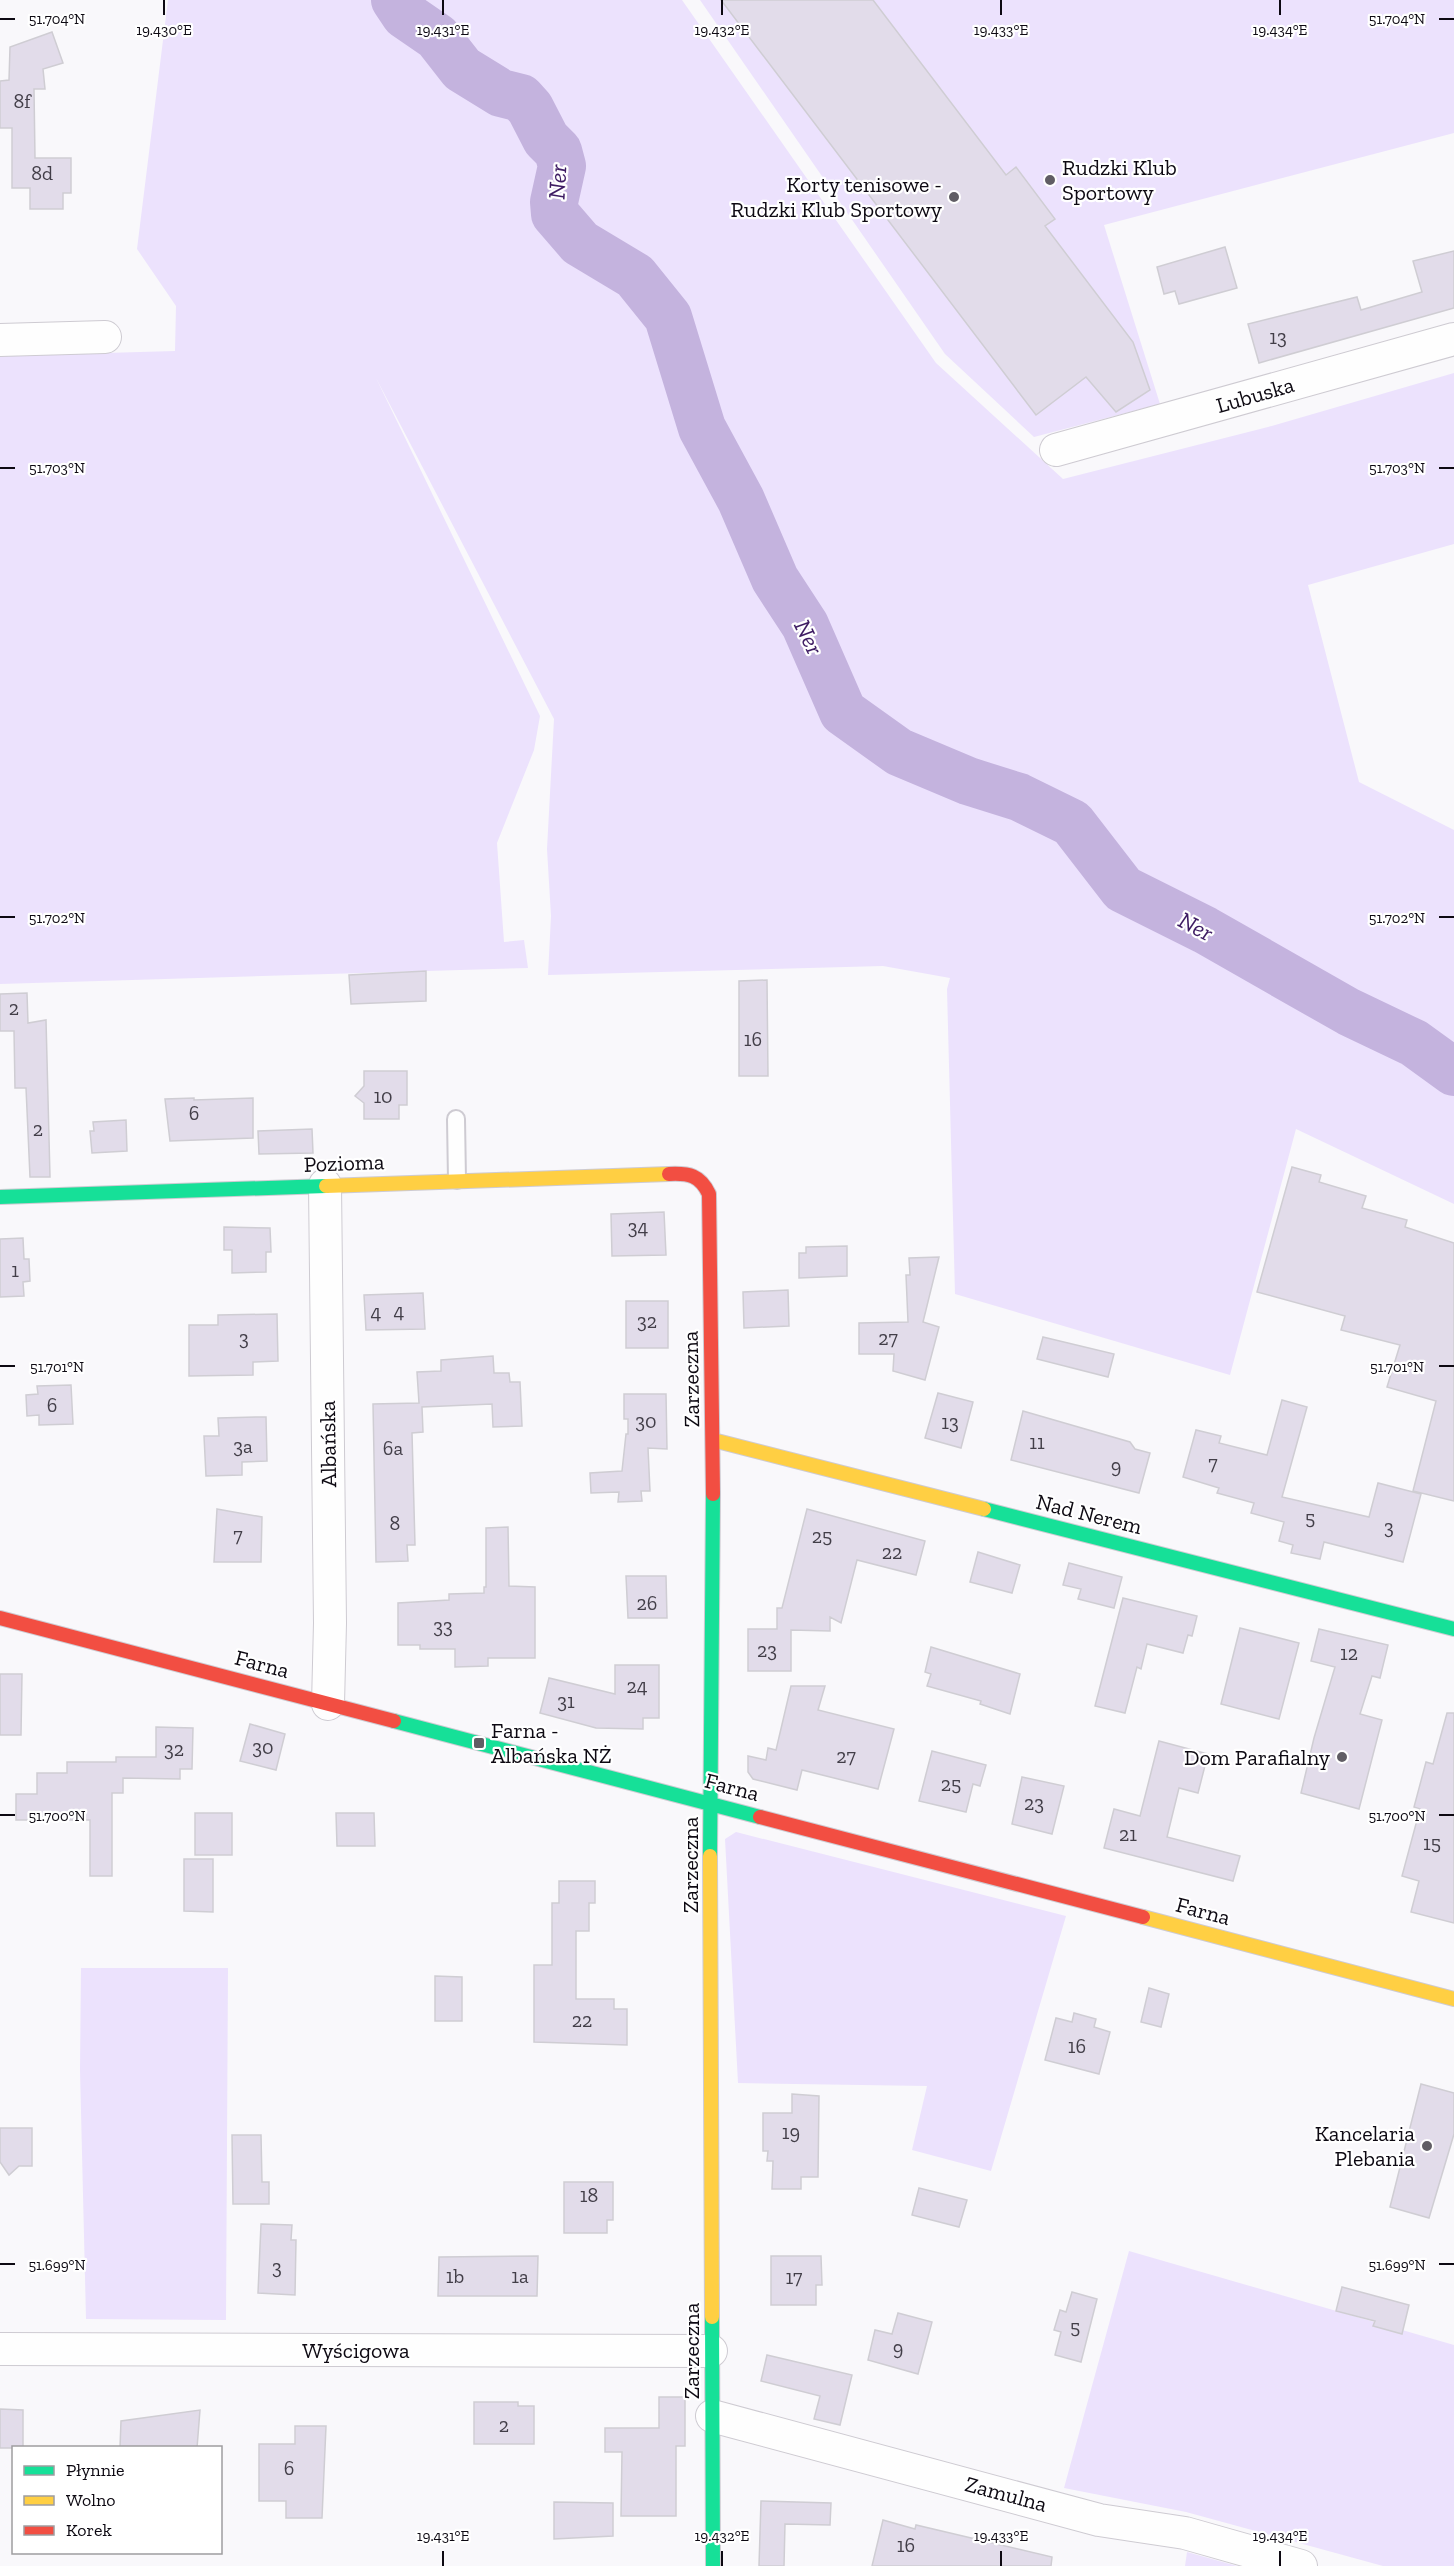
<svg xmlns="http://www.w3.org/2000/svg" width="1454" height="2566" viewBox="0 0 1454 2566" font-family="'Zilla Slab',serif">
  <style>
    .green { fill: #ece2fd }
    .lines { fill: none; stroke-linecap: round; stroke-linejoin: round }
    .river { stroke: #c4b3de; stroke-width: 48 }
    .building { fill: #e2dcea; stroke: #cfcdd3; stroke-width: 1.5 }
    .lane-casing { stroke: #cecbd2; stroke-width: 20 }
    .street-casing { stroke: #cecbd2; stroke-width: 34 }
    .fast-casing { stroke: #cecbd2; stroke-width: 16 }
    .slow-casing { stroke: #cecbd2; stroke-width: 16 }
    .jam-casing { stroke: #cecbd2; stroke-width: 16 }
    .lane { stroke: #fefefe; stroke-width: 16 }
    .street { stroke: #fefefe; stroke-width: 32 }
    .fast { stroke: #16e098; stroke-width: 14 }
    .slow { stroke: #ffcf43; stroke-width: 14 }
    .jam { stroke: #f24e42; stroke-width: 14 }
    .ticks { fill: none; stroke: #0d0912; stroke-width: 2 }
    .poi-dot { fill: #605d64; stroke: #fff; stroke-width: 2 }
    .labels { text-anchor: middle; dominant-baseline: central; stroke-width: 4.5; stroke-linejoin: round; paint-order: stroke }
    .number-label { font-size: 20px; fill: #423e48 }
    .poi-label { font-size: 22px; fill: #0d0912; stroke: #fff; text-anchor: end }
    .street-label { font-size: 22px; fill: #0d0912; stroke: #fff }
    .water-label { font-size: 24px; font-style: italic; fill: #3e1c63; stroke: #fff }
    .ticks-label { font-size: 15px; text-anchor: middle; fill: #0d0912; stroke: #fff; stroke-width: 4.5; stroke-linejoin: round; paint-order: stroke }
  </style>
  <rect width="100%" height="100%" fill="#f9f8fb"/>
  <path class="green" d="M168 0H682L936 363 1063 479 1268 427 1454 373V544L1308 585 1359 782 1454 830V1204L1296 1129 1230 1375 955 1294 947 989 950 978 883 966 548 975 551 916 547 849 554 719 376 378 540 716 534 750 497 843 504 942 524 940 528 968 0 984V356L175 351 176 306 137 249Z
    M700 0H1454V133L1104 225 1160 404 1034 437 945 354Z
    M736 1832 1066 1916 991 2171 912 2150 927 2086 738 2083 725 1839Z
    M81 1968H228L226 2320 86 2319 80 2070Z
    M1129 2251 1454 2345V2566H1383L1186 2512 1064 2488Z
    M1187 2552 1237 2566H1185Z"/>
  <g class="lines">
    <path class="river" d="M395 0 405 15 437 37 462 69 501 93 521 98 530 108 546 139 558 151 562 166 554 202 555 214 580 243 635 276 668 317 702 428 741 500 775 579 805 625 843 712 899 752 968 781 1019 797 1072 823 1123 889 1205 930 1349 1012 1414 1043 1454 1072"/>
  </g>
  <path class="building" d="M721 0H873L1006 175 1016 167 1055 219 1045 226 1133 342 1150 390 1116 412 1086 377 1036 415Z
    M52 32 63 63 43 69 45 89H34L35 158H71V193H63V209H30V188H12V128H0V81L9 80 10 47Z
    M1225 247 1237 288 1179 304 1175 291 1164 294 1157 267Z
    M1454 251V308L1259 363 1248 324 1357 297 1361 310 1422 292 1413 261Z
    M426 971V1001L351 1004 349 975Z
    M767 980 768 1076H739V981Z
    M27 993 28 1023 46 1020 50 1177H30L26 1088H15L14 1031H0V994Z
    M364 1071H407V1105H399V1119H364V1103L355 1096 364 1086Z
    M194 1098V1100L253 1098V1138L170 1141 165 1099Z
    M126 1120 127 1151 92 1153 90 1131H94L93 1122Z
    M312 1129 313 1153 259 1154 258 1131Z
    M1292 1167 1321 1175 1319 1182 1366 1196 1362 1208 1407 1220 1405 1227 1454 1243V1501L1413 1491 1436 1401 1387 1387 1400 1345 1341 1330 1345 1316 1257 1292Z
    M664 1212 666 1255 612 1256 611 1214Z
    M224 1227 270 1228 271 1252H266V1272L232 1273V1250H224Z
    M23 1238 24 1259H29L30 1281 23 1282 24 1296 0 1297V1239Z
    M847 1246V1276L799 1278V1253H806V1247Z
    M939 1257 923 1322 939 1327 925 1380 893 1371 894 1354H859V1323L908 1322 906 1275H910L909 1258Z
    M788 1290 789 1326 744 1328 743 1292Z
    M423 1293 425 1329 366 1330 364 1295Z
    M626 1301H668V1348H626Z
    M277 1314 278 1361 253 1362V1375L189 1376V1325H218V1315Z
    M1043 1337 1114 1354 1108 1377 1037 1359Z
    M493 1356 494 1373H509L510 1382H520L522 1426 493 1427 492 1404 422 1407 423 1432 412 1433 415 1545H407L408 1561 376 1562 373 1404 419 1403 417 1372 441 1371V1360Z
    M71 1385 73 1424 39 1425V1415L27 1416 26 1395 38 1394 37 1386Z
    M938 1393 973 1402 961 1448 925 1438Z
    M624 1394H666L667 1449 648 1448 650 1491H641L642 1501 618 1502 619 1492 591 1493 590 1473 622 1471 626 1434H628V1419H624Z
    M1282 1400 1307 1407 1282 1497 1369 1517 1378 1483 1421 1494 1403 1562 1324 1542 1320 1559 1291 1553 1293 1545 1279 1541 1284 1522 1251 1513 1254 1503 1217 1493 1219 1488 1183 1477 1196 1430 1221 1436 1219 1443 1267 1455Z
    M1023 1411 1130 1442 1135 1449 1150 1453 1139 1493 1011 1460Z
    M259 1417H266L267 1461 242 1462V1475L206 1476 204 1436H219L218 1418Z
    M217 1509 262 1517 261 1562H214Z
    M807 1509 925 1541 916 1575 857 1560 841 1623 830 1617V1631L791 1630V1671H748V1629H777V1608H782Z
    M508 1527 509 1586 535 1587V1658H488V1666L455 1667V1649H420V1645H398V1603L449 1600V1594L484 1593V1587H486V1528Z
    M978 1552 1020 1565 1012 1593 970 1582Z
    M1069 1563 1122 1577 1114 1608 1078 1599 1081 1589 1063 1585Z
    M626 1576H666L667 1618H628Z
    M1123 1598 1197 1616 1192 1636 1188 1635 1183 1653 1147 1644 1141 1669 1137 1667 1125 1713 1095 1706Z
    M1240 1628 1299 1643 1279 1719 1221 1704Z
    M1319 1629 1388 1645 1380 1678 1372 1676 1360 1714 1382 1720 1359 1809 1301 1793 1314 1738 1335 1667 1311 1661Z
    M931 1647 1020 1674 1010 1714 980 1704 981 1701 927 1686 931 1674 925 1672Z
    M615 1665H659V1718H643V1729L596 1728 540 1713 549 1678 615 1694Z
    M0 1674H22L21 1735H0Z
    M791 1686H825L818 1710 894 1729 878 1789 802 1770 797 1790 753 1779 748 1772V1756L766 1760 768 1748 776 1750Z
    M1447 1713H1454V1923L1411 1912 1419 1881 1402 1876 1420 1809 1414 1807 1426 1762 1433 1764Z
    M250 1724 285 1734 276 1770 240 1761Z
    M156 1727 193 1728 192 1769H180V1779L123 1778V1793H112V1876H90V1820H16V1794H37V1773H67V1762H116V1757H156Z
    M1159 1741 1208 1754 1198 1793 1179 1788 1167 1837 1240 1856 1233 1881 1104 1848 1114 1809 1140 1816Z
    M932 1751 986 1765 980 1786 973 1784 966 1812 919 1801Z
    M1022 1777 1064 1786 1052 1834 1012 1824Z
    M195 1813H232V1855H195Z
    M336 1813H374L375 1846H337Z
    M184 1859H213V1912L184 1911Z
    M559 1881H595V1903H589V1931H576V1999H614V2009H627V2045L534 2042V1965H552V1903H559Z
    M435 1976 462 1977V2021H435Z
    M1149 1988 1169 1994 1161 2027 1141 2022Z
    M1074 2013 1096 2019 1094 2027 1110 2032 1099 2074 1045 2060 1056 2018 1072 2022Z
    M1421 2084 1454 2093V2134L1429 2218 1390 2207Z
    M792 2094 819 2096 818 2177H801V2189H772L773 2161H767L768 2151H763V2113H792Z
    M0 2128H32V2166H19L9 2175 0 2162Z
    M232 2135H261L262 2182H269V2204H233Z
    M564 2182H613V2220H607V2233H564Z
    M919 2188 967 2200 959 2227 912 2215Z
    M261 2224 292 2225 291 2240H296L295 2295 258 2293Z
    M538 2256 537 2296H438L439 2257Z
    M771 2256H821L822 2285H816V2305H771Z
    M1342 2287 1409 2305 1402 2334 1373 2326 1375 2321 1336 2311Z
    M1072 2292 1097 2299 1081 2362 1055 2355 1061 2332 1054 2330 1060 2310 1066 2312Z
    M898 2313 932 2322 918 2374 868 2360 875 2330 892 2334Z
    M767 2355 852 2375 840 2425 814 2419 820 2396 761 2381Z
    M659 2397H685V2446H676V2516H621L622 2452H605V2428H659Z
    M474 2402H518V2406H534V2444H474Z
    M0 2409 23 2410V2448H0Z
    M200 2410 197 2448H120L121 2421Z
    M295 2426H326L322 2518H286V2501H259V2444H295Z
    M761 2501 831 2503 830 2525 785 2524 784 2566H759Z
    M554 2502 613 2503V2536L554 2539Z
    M883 2520 915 2529 916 2525 1052 2557 1051 2566H872Z"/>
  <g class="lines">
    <defs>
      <path id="lane" d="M456 1119 457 1180"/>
      <path id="street" d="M0 340 105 337
        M1056 450 1454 339
        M325 1185 330 1623 328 1704
        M0 2349 711 2351
        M712 2416 1099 2520 1185 2533 1301 2566"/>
      <path id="fast" d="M0 1197 326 1186
        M984 1509 1454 1629
        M394 1721 760 1817
        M710 1856 713 1494
        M712 2317 713 2566"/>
      <path id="slow" d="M326 1186 669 1174
        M713 1440 984 1509
        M710 1856 712 2317
        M1143 1917 1454 1999"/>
      <path id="jam" d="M669 1174C689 1173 700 1175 709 1194L713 1494
        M0 1618 394 1721
        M760 1817 1143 1917"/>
    </defs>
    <use href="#lane" class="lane-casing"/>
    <use href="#street" class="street-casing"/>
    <use href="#fast" class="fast-casing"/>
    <use href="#slow" class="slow-casing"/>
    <use href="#jam" class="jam-casing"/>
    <use href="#lane" class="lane"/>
    <use href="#street" class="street"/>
    <use href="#fast" class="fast"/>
    <use href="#slow" class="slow"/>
    <use href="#jam" class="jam"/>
  </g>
  <path class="ticks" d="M164 0V15M443 0V15M722 0V15M1001 0V15M1280 0V15M0 19H15M1439 19H1454M0 468H15M1439 468H1454M0 917H15M1439 917H1454M0 1366H15M1439 1366H1454M0 1815H15M1439 1815H1454M0 2264H15M1439 2264H1454M443 2551V2566M722 2551V2566M1001 2551V2566M1280 2551V2566"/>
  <g class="poi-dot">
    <circle cx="1050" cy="180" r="6"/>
    <circle cx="954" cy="197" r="6"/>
    <rect x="473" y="1737" width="12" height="12" rx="3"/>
    <circle cx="1342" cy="1757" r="6"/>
    <circle cx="1427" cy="2146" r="6"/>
  </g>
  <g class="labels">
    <g class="number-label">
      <text x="22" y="101">8f</text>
      <text x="42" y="173">8d</text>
      <text x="1278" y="337">13</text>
      <text x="14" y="1008">2</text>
      <text x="753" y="1039">16</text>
      <text x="383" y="1096">10</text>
      <text x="194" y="1113">6</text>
      <text x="38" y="1129">2</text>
      <text x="638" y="1227">34</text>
      <text x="15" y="1270">1</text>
      <text x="399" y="1311">4</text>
      <text x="376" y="1312">4</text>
      <text x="647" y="1321">32</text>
      <text x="244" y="1338">3</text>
      <text x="888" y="1338">27</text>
      <text x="52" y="1405">6</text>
      <text x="646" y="1421">30</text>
      <text x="950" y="1422">13</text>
      <text x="1037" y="1442">11</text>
      <text x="243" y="1446">3a</text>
      <text x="393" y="1448">6a</text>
      <text x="1213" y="1463">7</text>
      <text x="1116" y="1466">9</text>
      <text x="1310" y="1518">5</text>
      <text x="395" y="1523">8</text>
      <text x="1389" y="1527">3</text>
      <text x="238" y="1535">7</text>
      <text x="822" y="1536">25</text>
      <text x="892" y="1552">22</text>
      <text x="647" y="1603">26</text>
      <text x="443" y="1626">33</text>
      <text x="767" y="1650">23</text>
      <text x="1349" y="1653">12</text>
      <text x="637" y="1686">24</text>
      <text x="566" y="1701">31</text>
      <text x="263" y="1747">30</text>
      <text x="174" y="1749">32</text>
      <text x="846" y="1756">27</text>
      <text x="951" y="1784">25</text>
      <text x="1034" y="1803">23</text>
      <text x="1128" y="1834">21</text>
      <text x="1432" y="1843">15</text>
      <text x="582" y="2020">22</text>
      <text x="1077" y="2046">16</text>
      <text x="791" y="2132">19</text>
      <text x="589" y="2195">18</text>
      <text x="277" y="2267">3</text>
      <text x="455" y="2276">1b</text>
      <text x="520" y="2276">1a</text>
      <text x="794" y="2277">17</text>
      <text x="1075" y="2327">5</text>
      <text x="898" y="2348">9</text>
      <text x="504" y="2425">2</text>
      <text x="289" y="2468">6</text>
      <text x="906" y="2545">16</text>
    </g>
    <g class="poi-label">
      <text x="1062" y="167" text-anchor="start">Rudzki Klub<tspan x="1062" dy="25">Sportowy</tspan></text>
      <text x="942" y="184">Korty tenisowe -<tspan x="942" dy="25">Rudzki Klub Sportowy</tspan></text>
      <text x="491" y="1730" text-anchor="start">Farna -<tspan x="491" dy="25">Albańska NŻ</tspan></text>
      <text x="1330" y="1757">Dom Parafialny</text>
      <text x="1415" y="2133">Kancelaria<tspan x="1415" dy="25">Plebania</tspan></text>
    </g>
    <g class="street-label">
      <text transform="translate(1255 395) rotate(-16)">Lubuska</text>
      <text transform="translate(344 1163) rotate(-2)">Pozioma</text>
      <text transform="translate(691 1379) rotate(-91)">Zarzeczna</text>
      <text transform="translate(328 1444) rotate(-91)">Albańska</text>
      <text transform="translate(1089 1514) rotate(14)">Nad Nerem</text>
      <text transform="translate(262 1664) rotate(15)">Farna</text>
      <text transform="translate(732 1787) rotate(15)">Farna</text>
      <text transform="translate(690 1865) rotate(-90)">Zarzeczna</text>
      <text transform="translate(1203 1911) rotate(15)">Farna</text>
      <text x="356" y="2350">Wyścigowa</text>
      <text transform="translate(691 2351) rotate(-90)">Zarzeczna</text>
      <text transform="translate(1006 2494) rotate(15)">Zamulna</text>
    </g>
    <g class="water-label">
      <text transform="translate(557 182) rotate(-87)">Ner</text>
      <text transform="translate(809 637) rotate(64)">Ner</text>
      <text transform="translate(1196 926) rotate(28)">Ner</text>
    </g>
  </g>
  <g class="ticks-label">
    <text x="57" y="24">51.704°N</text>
    <text x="1397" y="24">51.704°N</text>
    <text x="164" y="35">19.430°E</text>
    <text x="443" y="35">19.431°E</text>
    <text x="722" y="35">19.432°E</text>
    <text x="1001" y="35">19.433°E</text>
    <text x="1280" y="35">19.434°E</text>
    <text x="57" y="473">51.703°N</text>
    <text x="1397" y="473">51.703°N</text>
    <text x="57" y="923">51.702°N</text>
    <text x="1397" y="923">51.702°N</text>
    <text x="57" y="1372">51.701°N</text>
    <text x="1397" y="1372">51.701°N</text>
    <text x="57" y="1821">51.700°N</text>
    <text x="1397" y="1821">51.700°N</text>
    <text x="57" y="2270">51.699°N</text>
    <text x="1397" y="2270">51.699°N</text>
    <text x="443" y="2541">19.431°E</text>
    <text x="722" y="2541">19.432°E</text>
    <text x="1001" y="2541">19.433°E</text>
    <text x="1280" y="2541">19.434°E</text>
  </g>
  <rect x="12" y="2446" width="210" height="108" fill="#ffffff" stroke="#9e9da0" stroke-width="1.5"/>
  <rect x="24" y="2466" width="30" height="9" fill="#16e098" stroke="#9e9da0" stroke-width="1.5"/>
  <text x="66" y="2476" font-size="18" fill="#0d0912">Płynnie</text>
  <rect x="24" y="2496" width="30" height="9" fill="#ffcf43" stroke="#9e9da0" stroke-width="1.5"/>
  <text x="66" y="2506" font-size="18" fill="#0d0912">Wolno</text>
  <rect x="24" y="2526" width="30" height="9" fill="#f24e42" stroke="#9e9da0" stroke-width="1.5"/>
  <text x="66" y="2536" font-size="18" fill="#0d0912">Korek</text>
</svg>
